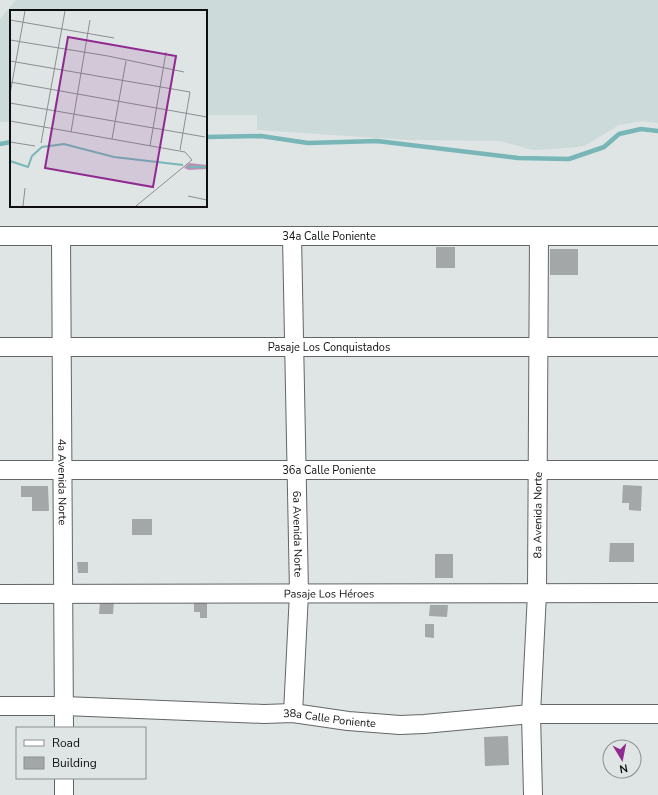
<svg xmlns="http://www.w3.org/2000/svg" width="658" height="795" viewBox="0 0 658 795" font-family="'Nunito Sans',sans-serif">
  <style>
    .built { fill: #ccdada }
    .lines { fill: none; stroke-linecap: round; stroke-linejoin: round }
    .stream { stroke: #78b6b8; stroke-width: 4.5 }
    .building { fill: #a3a7a7 }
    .minor-casing { stroke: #626666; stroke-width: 20 }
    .minor { stroke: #fff; stroke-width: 18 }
    .labels { text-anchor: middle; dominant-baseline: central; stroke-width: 4; stroke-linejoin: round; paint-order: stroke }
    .street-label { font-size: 11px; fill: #0e1010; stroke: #dfe4e4 }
    .inset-river { fill: none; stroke: #78b6b8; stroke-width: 2 }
    .inset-road { fill: none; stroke: #8b8f8f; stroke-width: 1 }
    .view { fill: #902a90; fill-opacity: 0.15; stroke: #902a90; stroke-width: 2 }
    .inset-edge { fill: none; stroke: #0e1010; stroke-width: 2 }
  </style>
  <rect width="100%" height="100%" fill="#dfe4e4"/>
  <path class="built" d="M16 0H658V123L642 121 619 125 584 146 577 147 538 150H533L500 141 409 140 257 130V115H206V11H11V122H0V19Z"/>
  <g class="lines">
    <path class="stream" d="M206 137 261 136 308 143 377 141 518 158 569 159 604 147 619 134 641 129 658 131
      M0 144 11 142"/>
  </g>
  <path class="building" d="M436 247H455V268H436Z
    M550 249H578V275H550Z
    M623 485 642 486 641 511 629 510V503H622Z
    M21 486H48L49 511H32V497H21Z
    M132 519H152V535H132Z
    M610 543H634V562H609Z
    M435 554H453V578H435Z
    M77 562H88V573H78Z
    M194 600H207V618H200V612H194Z
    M100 601H114L113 614H99Z
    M430 605H448L447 617 429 616Z
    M425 624H434V638L425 637Z
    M508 736 509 765 485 766 484 737Z"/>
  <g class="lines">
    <defs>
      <g id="minor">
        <path id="s1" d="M0 236H658"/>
        <path id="s2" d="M61 236 64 728"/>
        <path id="s3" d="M292 236 299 593 293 713"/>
        <path id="s4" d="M0 347H658"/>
        <path id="s5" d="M0 470H658"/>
        <path id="s6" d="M0 594 658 593"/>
        <path id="s7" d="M0 706H64L264 714 293 713 348 721 400 725 424 724 531 714H658"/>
        <path d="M64 778V795"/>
        <path id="s8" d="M533 795 531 714 537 593 539 236"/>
      </g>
    </defs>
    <use href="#minor" class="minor-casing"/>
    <use href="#minor" class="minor"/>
  </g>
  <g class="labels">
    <g class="street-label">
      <text stroke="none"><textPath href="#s1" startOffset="329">34a Calle Poniente</textPath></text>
      <text stroke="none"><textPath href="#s4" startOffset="329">Pasaje Los Conquistados</textPath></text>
      <text stroke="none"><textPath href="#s5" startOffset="329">36a Calle Poniente</textPath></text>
      <text stroke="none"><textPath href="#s2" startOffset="246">4a Avenida Norte</textPath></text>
      <text stroke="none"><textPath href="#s8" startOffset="280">8a Avenida Norte</textPath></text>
      <text stroke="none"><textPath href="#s3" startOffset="298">6a Avenida Norte</textPath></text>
      <text stroke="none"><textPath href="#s6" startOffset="329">Pasaje Los Héroes</textPath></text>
      <text stroke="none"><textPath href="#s7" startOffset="330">38a Calle Poniente</textPath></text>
    </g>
  </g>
  <g transform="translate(10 10)">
    <rect width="197" height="197" fill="#dfe4e4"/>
    <path d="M179 153 197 155V159L179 160 174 158Z" fill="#b692b4"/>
    <path class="inset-river" d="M0 151 18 157 22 146 32 137 54 134 104 147 173 155M178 157H197"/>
    <path class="inset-road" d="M0 10 104 28M0 30 98 46 174 62M0 51 180 82 170 140M0 72 197 107M0 84 15 1M0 93 195 127M0 111 175 142 182 150 126 196M61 122 80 10M102 129 116 51M0 132 25 136M31 133 55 1M140 136 156 42M178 186 197 190M13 196 15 178"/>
    <path class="view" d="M58 27 166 46 143 177 35 158Z"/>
    <rect width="197" height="197" class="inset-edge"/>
  </g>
  <rect x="16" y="727" width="130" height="52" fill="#dfe4e4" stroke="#8b8f8f"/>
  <rect x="24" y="740" width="20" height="6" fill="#ffffff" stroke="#8b8f8f"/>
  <text x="52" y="747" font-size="12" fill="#0e1010">Road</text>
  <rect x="24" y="757" width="20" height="12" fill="#a3a7a7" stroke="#8b8f8f"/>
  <text x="52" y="767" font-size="12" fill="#0e1010">Building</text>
  <g transform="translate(622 759) rotate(170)"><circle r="19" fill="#dfe4e4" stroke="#8b8f8f"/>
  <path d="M0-3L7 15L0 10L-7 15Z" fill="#902a90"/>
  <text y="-6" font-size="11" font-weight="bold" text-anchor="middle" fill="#0e1010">N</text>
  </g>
</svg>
